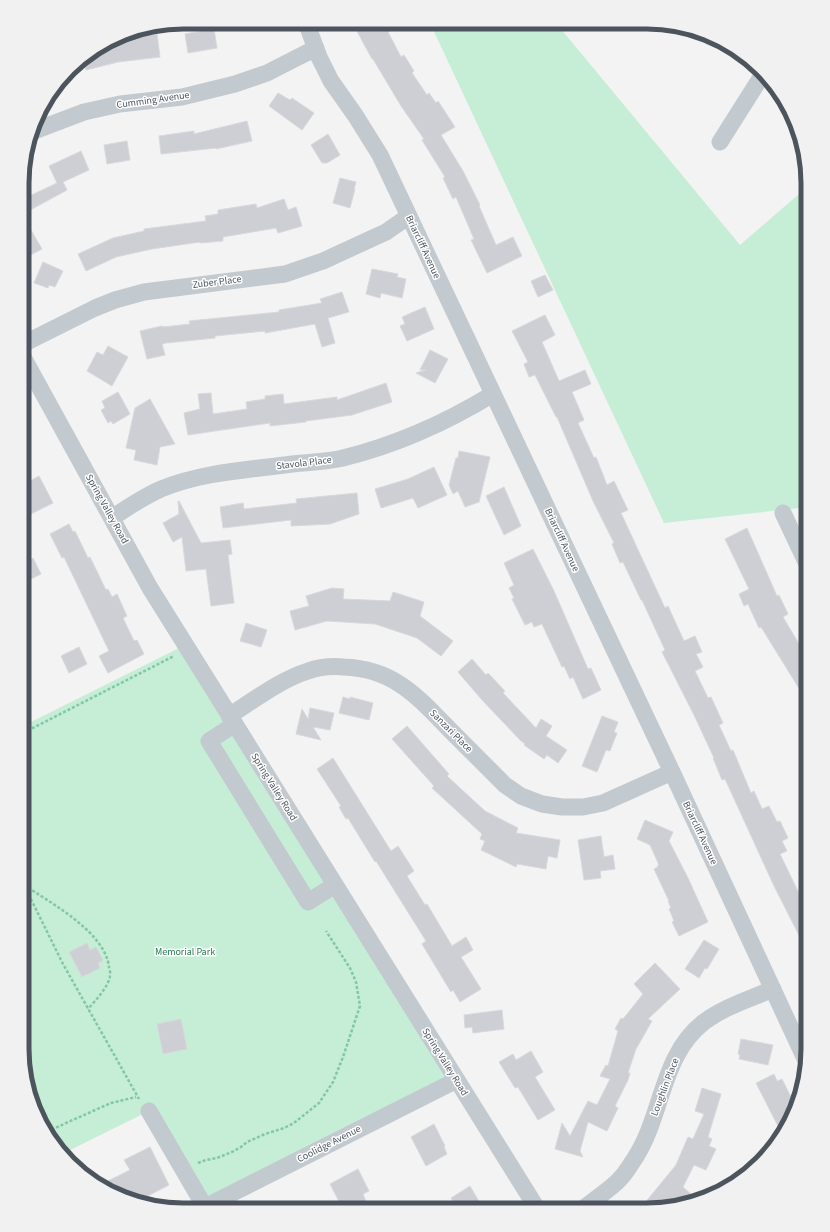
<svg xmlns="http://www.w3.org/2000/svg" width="830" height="1232" viewBox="0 0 830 1232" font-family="'Source Sans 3',sans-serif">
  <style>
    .green { fill: #c6edd5 }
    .building { fill: #cdcfd4; stroke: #d7d9dd }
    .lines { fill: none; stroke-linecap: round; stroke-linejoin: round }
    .path { stroke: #81c8a5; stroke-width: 2.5; stroke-dasharray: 3 2; stroke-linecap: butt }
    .minor { stroke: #c2c9cf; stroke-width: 17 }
    .labels { text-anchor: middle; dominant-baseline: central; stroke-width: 3; stroke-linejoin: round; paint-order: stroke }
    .street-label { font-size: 10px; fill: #4c555e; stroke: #fff }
    .park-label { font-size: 10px; fill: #217b4f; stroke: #fff }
    .rim { fill: none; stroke: #4c555e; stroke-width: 5 }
  </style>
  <rect width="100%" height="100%" fill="#f4f3f3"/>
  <path class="green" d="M430 23H556L740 245 806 188H808V507L664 523Z
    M185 645 457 1080 205 1207 149 1111 62 1154 55 1147 34 1111 22 1049 23 726Z"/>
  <path class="building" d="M352 22 406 23 388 32 401 57 404 55 414 71 412 73 427 95 429 93 436 103 438 101 455 127 441 135 463 171 480 205 479 206 496 245 513 237 522 256 487 273 471 240 474 239 456 197 453 199 443 178 445 177 422 140 424 139 401 106 373 59H372Z
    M214 29 217 48 188 53 185 34Z
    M134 34V36L157 34 160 57 118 62 86 70 83 58 107 45 121 41 120 37 124 35Z
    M278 93 290 100 292 98 314 113 302 130 269 106Z
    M247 121 252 141 216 149V148L161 154 159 136 194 131V134Z
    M328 134 340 155 327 163H322L311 145Z
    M127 141 130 160 107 164 104 145Z
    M81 151 89 170 63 182 67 190 23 214V199L57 183 49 166Z
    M340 178 356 182 354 189H355L350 208 333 203Z
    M284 199 288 210 296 207 302 226 278 233 276 228 223 237V241L200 243V242L152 249 116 257 86 271 78 254 113 238 144 231V229L206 221 205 216 218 214V210L256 204 257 208Z
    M23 216 42 249 23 259Z
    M43 262 63 271 55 287 49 285 48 288 34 283Z
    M372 269 398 274 397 277 406 279 402 298 381 293 380 298 366 294Z
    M545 275 553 290 538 297 531 281Z
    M342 292 349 312 328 318 335 343 322 347 315 324 265 333V331L215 336V338L166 343 162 344 165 355 147 359 140 331 162 326 163 327 190 324 189 321 279 312V310L322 303 320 299Z
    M425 307 434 329 407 341 400 326 405 324 402 317Z
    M545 315 555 335 542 342 559 381 585 370 591 384 572 392 584 420 578 423 594 458 596 457 607 485 614 481 628 510 621 513 665 608 668 606 684 641 695 636 702 652 696 654 703 667 695 671 708 698 711 697 723 723 719 725 731 751 733 750 751 793 754 791 762 809 769 806 777 822 780 821 788 838 782 841 787 851 780 854 808 912V953L774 886 725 779 722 780 713 758H714L694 715 662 652 665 650 642 600H641L623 562 620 563 612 544 614 543 593 501 557 417H556L535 375 529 377 524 364 528 362 512 331Z
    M108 346 128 357 112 386 87 371 97 352 103 355Z
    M430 350 448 359 435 383 416 373 426 370H420Z
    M386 383 392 402 352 415 306 421V422L270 426V423L188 435 184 413 200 409 198 394 211 393 213 414 247 409 246 402 265 399V396L283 394 284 404 337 397V400Z
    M118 392 130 414 113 424 111 421 108 423 101 410 105 408 102 401Z
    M150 399 175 444 160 447 157 465 134 460 136 450 126 448 135 408Z
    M459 451 490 457 479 502 465 507 458 491 453 494 449 485 456 458H458Z
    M434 467 447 495 418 508 413 498 381 508 375 489 408 479Z
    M39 476 53 503 23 518V485Z
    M504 487 521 526 504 535 486 496Z
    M357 493 359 514 330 524 291 526V520L223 528 220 507 243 503 244 509 297 503 296 499Z
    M178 501H179L201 543 230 540 232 554 228 555 234 603 211 606 206 569 186 571 182 537 173 542 163 523 179 514Z
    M69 524 73 532 75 531 88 558 90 557 106 590 108 589 112 597 117 594 127 616 123 618 134 641 137 640 144 654 108 673 99 656 109 651 64 557 62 558 50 534Z
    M747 528 777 596 779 595 788 614 783 617 808 659V703L761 627 759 628 748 604 744 606 739 594 749 589 725 539Z
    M533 549 554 591 588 669 591 668 601 690 583 699 573 677 570 679 564 666 562 667 542 624 534 627 532 622 525 625 512 599 514 598 509 588 514 585 504 563Z
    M33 558 41 574 23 583V564Z
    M332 588 344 589 343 599 390 601 393 592 424 602 420 616 453 641 441 656 417 638 375 624 327 621 295 630 290 611 309 606 306 596Z
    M246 623 267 630 261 647 240 641Z
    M79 647 87 664 69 673 61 656Z
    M472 659 486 675 488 673 505 691 503 693 536 728 541 719 552 726 546 736 567 750 558 763 547 755 544 759 524 745 525 744 520 740 482 700 458 672Z
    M343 697 350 699V697L373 703 369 720 339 713Z
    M310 708 334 713 330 730 313 727 321 740 296 734 302 709 308 719Z
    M602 716 618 722 614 732 617 733 610 751 606 750 597 772 582 766Z
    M407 726 449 774 447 776 485 811 518 828 516 833 560 840 557 858 548 856 546 869 517 864 516 867 481 850 485 841 480 839 482 834 432 788 434 786 392 739Z
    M333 758 391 851 398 846 414 871 407 876 425 905 427 904 452 946 466 937 473 950 461 957 481 989 460 1002 453 990 451 992 422 944 426 941 376 861 375 862 348 818 346 819 339 807 341 806 317 769Z
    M645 820 673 832 669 841 688 878 708 922 679 936 672 922 674 921 669 909 671 908 668 901H669L654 869 658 867 657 866 659 865 650 845 637 839Z
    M601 836 604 857 613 855 615 869 600 871 601 878 584 880 578 840Z
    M704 940 719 949 707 969 705 968 699 978 685 969Z
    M87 943 90 950 96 947 103 960 98 963 100 968 82 977 69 952Z
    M655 963 680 989 648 1019 652 1021 636 1049 628 1073H630L628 1080 615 1106 618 1108 607 1131 588 1122 580 1151 583 1157 555 1149 562 1123 570 1136 588 1101 597 1105 610 1079 600 1076 606 1065 608 1066 618 1031 615 1029 621 1018 623 1019 643 994 634 984Z
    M502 1010 504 1029 473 1033 472 1027 465 1028 464 1015Z
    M181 1019 187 1049 163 1054 157 1024Z
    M741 1039 773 1045 768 1065 739 1059 740 1055 738 1054Z
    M531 1051 543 1072 535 1077 555 1110 538 1120 518 1087 515 1088 499 1062 513 1054 516 1060Z
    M774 1074 777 1081 782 1079 796 1107 782 1134 756 1083Z
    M702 1088 721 1094 708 1137 712 1139 709 1146 716 1149 706 1170 694 1165 683 1187 692 1195 687 1202 647 1210H639L676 1165 688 1137 693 1139 704 1114 695 1111Z
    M434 1124 445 1146 444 1147 447 1154 426 1166 411 1137Z
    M150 1147 169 1185 136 1202 122 1198 110 1191 106 1182 130 1170 124 1160Z
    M358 1169 369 1191 363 1194 367 1204 357 1209H343L330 1184Z
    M470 1186 484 1210 458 1209 451 1198Z"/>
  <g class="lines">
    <path class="path" d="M23 733 174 656
      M22 881 63 964 139 1099
      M24 885C51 903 105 932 109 967 109 969 111 973 110 976 109 986 95 1001 88 1009
      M47 1132 66 1123 111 1103 136 1097
      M198 1163 206 1160 217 1158 232 1152 241 1147 247 1142 265 1134 284 1128 294 1123 319 1103 333 1082 343 1057 360 1006 356 982 350 968 326 931"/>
    <path class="minor" d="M306 22 319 57 331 81 355 115 380 155 672 772 807 1063
      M34 131 84 112 120 104 182 97 235 84 267 73 316 48
      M720 142 763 74
      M23 344 95 308 115 300 144 292 285 274 323 261 386 232 409 216
      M23 357 150 588 538 1210
      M783 513 808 566
      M112 518C128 507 143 497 161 489 202 472 248 470 292 464 309 462 327 462 343 458 396 445 447 422 493 394
      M229 716C254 700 280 680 308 671 319 667 332 666 344 667 394 669 417 696 450 730 468 748 487 767 505 785L521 796 542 804 562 807H583L603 803 672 772
      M235 724 209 741 308 902 335 885
      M149 1111 206 1209
      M201 1209 457 1080
      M581 1210C593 1201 606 1192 617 1182 624 1176 630 1166 635 1158 663 1115 661 1055 704 1022 724 1007 750 999 773 989"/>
  </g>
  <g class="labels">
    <g class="street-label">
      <text transform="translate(153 100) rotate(-8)">Cumming Avenue</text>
      <text transform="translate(423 247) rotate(65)">Briarcliff Avenue</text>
      <text transform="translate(217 282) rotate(-7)">Zuber Place</text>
      <text transform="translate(304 463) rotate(-7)">Stavola Place</text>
      <text transform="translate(107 509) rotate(61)">Spring Valley Road</text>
      <text transform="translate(562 540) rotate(65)">Briarcliff Avenue</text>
      <text transform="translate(451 731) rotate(45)">Sanzari Place</text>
      <text transform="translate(274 787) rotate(58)">Spring Valley Road</text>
      <text transform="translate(700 833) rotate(65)">Briarcliff Avenue</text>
      <text transform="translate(445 1062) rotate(58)">Spring Valley Road</text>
      <text transform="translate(665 1087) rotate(-69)">Loughlin Place</text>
      <text transform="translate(329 1144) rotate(-27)">Coolidge Avenue</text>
    </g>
    <g class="park-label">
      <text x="185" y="952">Memorial Park</text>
    </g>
  </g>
  <path d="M0 0H830V1232H0ZM183 29H647A154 154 0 0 1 801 183V1049A154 154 0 0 1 647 1203H183A154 154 0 0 1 29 1049V183A154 154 0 0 1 183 29Z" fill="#f1f1f2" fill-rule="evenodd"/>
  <path class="rim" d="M183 29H647A154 154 0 0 1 801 183V1049A154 154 0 0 1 647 1203H183A154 154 0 0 1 29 1049V183A154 154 0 0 1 183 29Z"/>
</svg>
